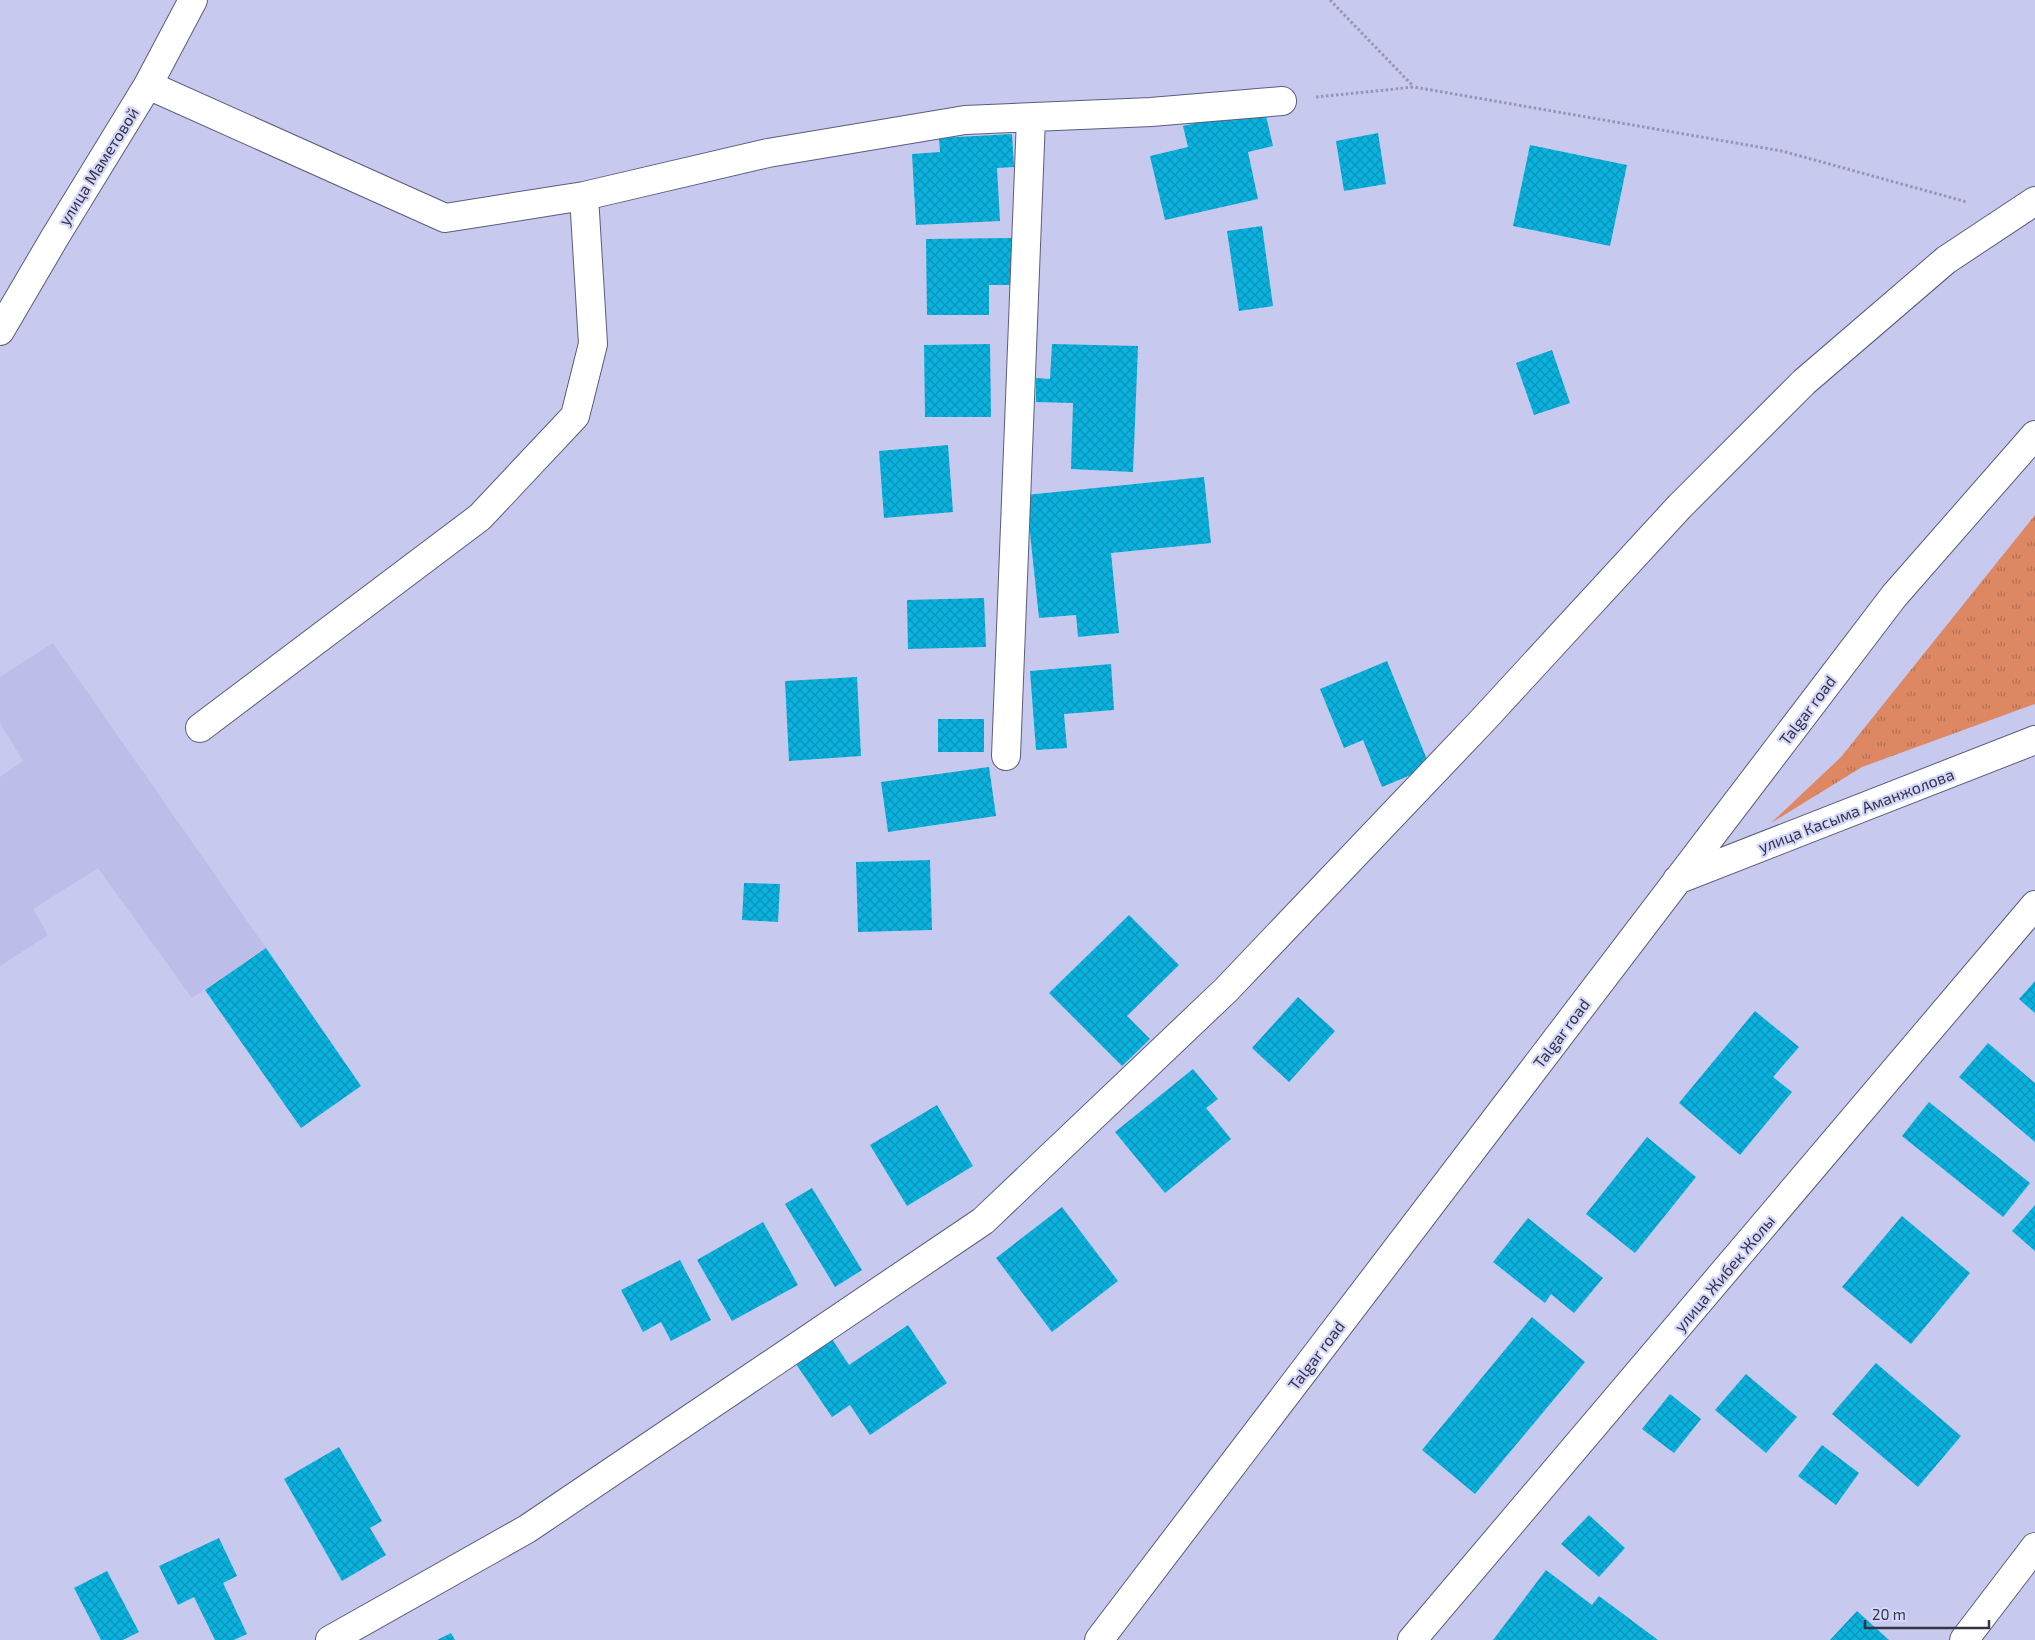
<svg xmlns="http://www.w3.org/2000/svg" width="2035" height="1640" viewBox="0 0 2035 1640" font-family="'Exo 2',sans-serif">
  <style>
    .built { fill: #bcbde8 }
    .grass { fill: url(#grass-tufts) }
    .building { fill: url(#building-cross-hatch) }
    .lines { fill: none; stroke-linecap: round; stroke-linejoin: round }
    .minor-casing { stroke: #5c5c7d; stroke-width: 30 }
    .major-casing { stroke: #5c5c7d; stroke-width: 30 }
    .path { stroke: #9596b3; stroke-width: 3; stroke-dasharray: 2.5 2.5; stroke-linecap: butt }
    .minor { stroke: #fff; stroke-width: 28 }
    .major { stroke: #fff; stroke-width: 28 }
    .labels { text-anchor: middle; dominant-baseline: central; stroke-width: 4.5; stroke-linejoin: round; paint-order: stroke }
    .street-label { font-size: 16px; fill: #343443; stroke: #d4d6fb }
  </style>
  <defs>
    <pattern id="grass-tufts" width="24" height="20" patternUnits="userSpaceOnUse" patternTransform="scale(1.25)"><rect width="24" height="20" fill="#dd8863"/><path d="M3 7l-1-3M5 7V3M7 7l1-3M15 17l-1-3M17 17v-4M19 17l1-3" fill="none" stroke="#b47053"/></pattern>
    <pattern id="building-cross-hatch" width="8" height="8" patternUnits="userSpaceOnUse" patternTransform="scale(1.25)"><rect width="8" height="8" fill="#0ab3df"/><path d="M0 0l8 8M0 8l8-8" fill="none" stroke="#0b92b6"/></pattern>
  </defs>
  <rect width="100%" height="100%" fill="#c7c9ee"/>
  <path class="built" d="M53 643 266 948 192 998 98 868 33 909 48 935 0 966V777L23 761 0 723V677Z"/>
  <path class="grass" d="M2035 515V704L1862 767 1771 823 1841 757Z"/>
  <path class="building" d="M1264 107 1273 146 1248 152 1258 199 1165 220 1150 156 1188 147 1183 126Z
    M1378 133 1386 184 1344 191 1336 141Z
    M1012 134 1014 167 997 168 1000 221 916 225 912 154 940 152 939 138Z
    M1530 145 1627 165 1610 246 1513 226Z
    M1262 226 1273 306 1239 311 1227 231Z
    M1012 238V285H989V315H927L926 239Z
    M990 344 991 417H925L924 345Z
    M1052 344 1138 346 1133 472 1071 469 1073 403 1036 402V378L1050 379Z
    M1552 350 1570 403 1534 415 1516 363Z
    M948 445 953 512 884 518 879 451Z
    M1204 477 1211 543 1111 553 1119 633 1078 637 1076 615 1039 618 1026 495Z
    M984 598 986 647 908 649 907 600Z
    M1387 661 1430 767 1382 787 1363 740 1344 748 1320 689Z
    M1111 664 1114 710 1064 714 1067 748 1036 750 1030 671Z
    M857 677 861 756 789 761 785 681Z
    M938 719H984V752H938Z
    M989 767 996 816 888 832 881 782Z
    M930 860 932 930 858 932 856 862Z
    M744 883 780 884 778 922 742 920Z
    M1129 915 1179 965 1127 1016 1150 1039 1122 1066 1049 993Z
    M266 948 361 1086 301 1128 205 990Z
    M2035 981V1013L2019 999Z
    M1298 997 1335 1031 1289 1082 1252 1048Z
    M1755 1011 1799 1047 1773 1077 1792 1092 1740 1155 1679 1103Z
    M1988 1043 2035 1083V1142L1959 1077Z
    M1193 1069 1218 1099 1206 1108 1231 1139 1165 1193 1115 1132Z
    M1929 1102 2030 1183 2003 1217 1902 1136Z
    M937 1105 973 1166 907 1206 870 1145Z
    M1647 1137 1696 1177 1635 1253 1586 1214Z
    M812 1188 862 1270 835 1287 785 1204Z
    M2035 1205V1251L2012 1231Z
    M1062 1207 1118 1281 1052 1332 996 1258Z
    M1902 1216 1970 1273 1911 1344 1842 1287Z
    M1528 1218 1603 1278 1574 1313 1551 1294 1545 1303 1493 1262Z
    M763 1222 798 1285 732 1321 697 1260Z
    M680 1260 711 1320 671 1341 661 1322 643 1332 621 1290Z
    M1532 1317 1585 1362 1475 1494 1422 1450Z
    M908 1325 947 1383 870 1435 850 1405 832 1417 796 1364 832 1339 849 1365Z
    M1876 1363 1961 1436 1918 1487 1832 1414Z
    M1746 1374 1797 1417 1766 1453 1715 1410Z
    M1670 1394 1701 1419 1674 1453 1642 1429Z
    M1822 1445 1859 1473 1836 1505 1798 1476Z
    M339 1447 382 1521 370 1528 386 1555 342 1581 284 1479Z
    M1589 1515 1625 1548 1599 1577 1561 1544Z
    M219 1538 237 1576 223 1583 247 1634 234 1640H215L194 1597 178 1605 159 1566Z
    M1546 1570 1592 1605 1599 1596 1658 1640H1493Z
    M107 1571 139 1632 123 1640H101L74 1588Z
    M1857 1611 1889 1640H1830Z
    M451 1633 455 1640H437Z"/>
  <g class="lines">
    <defs>
      <path id="minor" d="M148 85 445 218 584 196 768 153 965 120 1151 112 1282 101
        M0 331 55 237 148 85 193 0
        M200 728 480 517 575 416 593 344 584 196
        M1006 756 1031 118
        M330 1640 527 1529 983 1221 1226 990 1483 720 1680 506 1804 382 1946 260 2035 201
        M1412 1640 2035 905
        M1964 1640 2035 1547"/>
      <path id="major" d="M1677 880 2035 740
        M1099 1640 1894 596 2035 435"/>
    </defs>
    <use href="#minor" class="minor-casing"/>
    <use href="#major" class="major-casing"/>
    <path class="path" d="M1330 0 1413 86
      M1316 97 1414 87 1782 151 1967 202"/>
    <use href="#minor" class="minor"/>
    <use href="#major" class="major"/>
  </g>
  <g class="labels">
    <g class="street-label">
      <text transform="translate(98 166) rotate(-58)">улица Маметовой</text>
      <text transform="translate(1807 710) rotate(-53)">Talgar road</text>
      <text transform="translate(1856 810) rotate(-21)">улица Касыма Аманжолова</text>
      <text transform="translate(1561 1033) rotate(-53)">Talgar road</text>
      <text transform="translate(1724 1273) rotate(-50)">улица Жибек Жолы</text>
      <text transform="translate(1316 1355) rotate(-53)">Talgar road</text>
    </g>
  </g>
  <path d="M1865 1620v8h124v-8" fill="none" stroke="#343443" stroke-width="2.5"/>
  <text x="1872" y="1620" font-size="15" fill="#343443" stroke="#d4d6fb" stroke-width="4" paint-order="stroke">20 m</text>
</svg>
